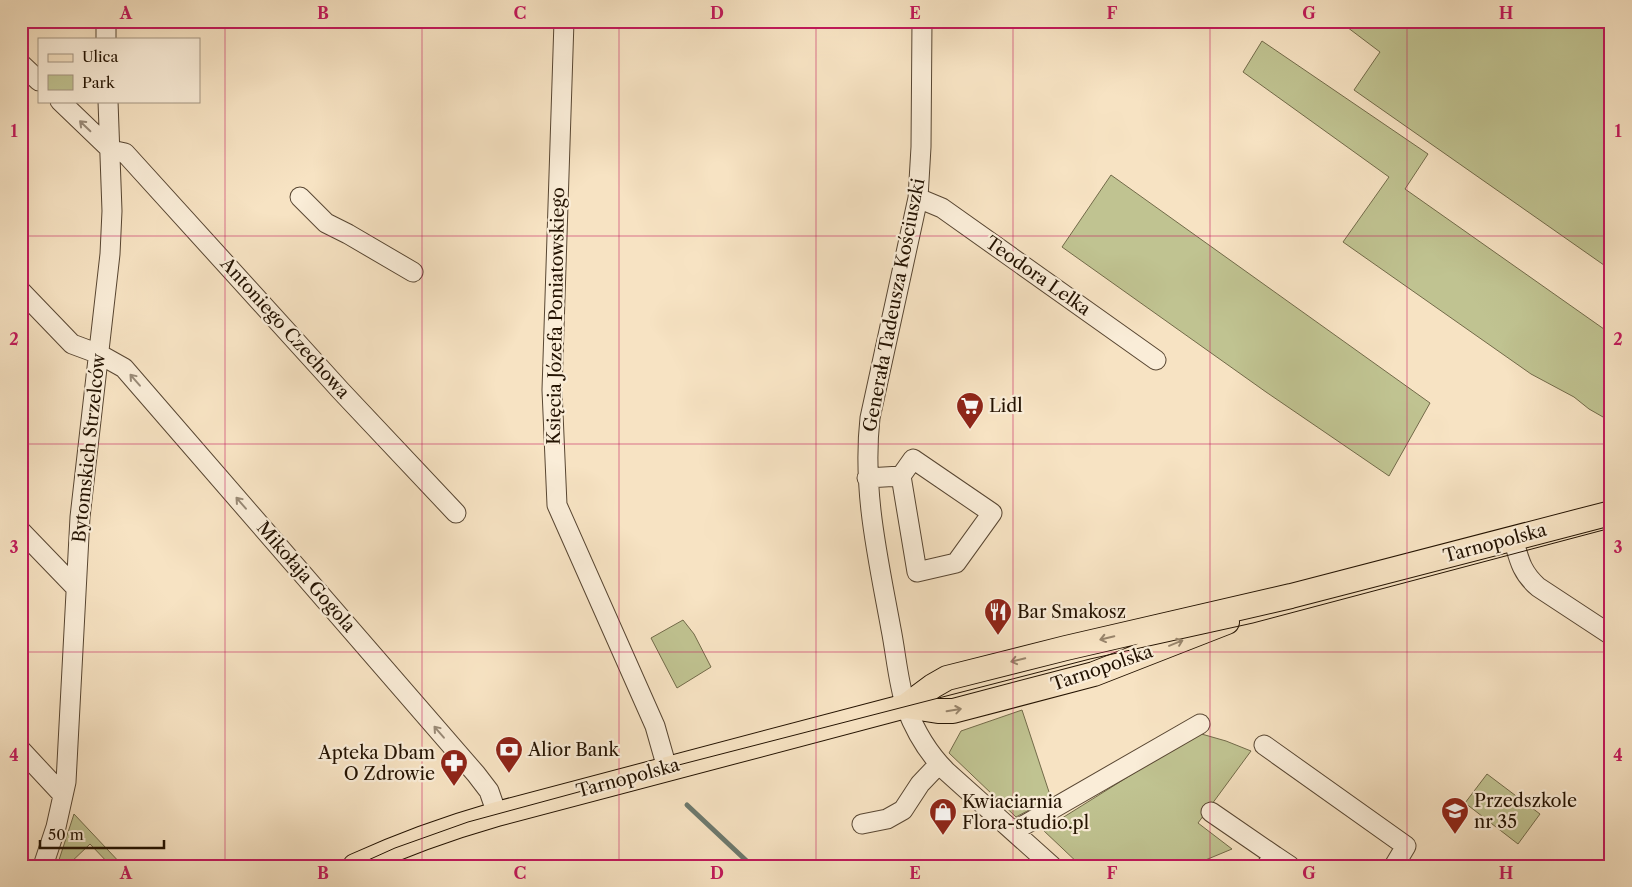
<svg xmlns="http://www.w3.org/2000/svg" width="1632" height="887" viewBox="0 0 1632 887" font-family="'Libre Caslon Text',serif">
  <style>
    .green { fill: #c0c391; stroke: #726a49 }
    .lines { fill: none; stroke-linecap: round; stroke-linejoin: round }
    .stream { stroke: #6c796e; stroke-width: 5 }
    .minor-casing { stroke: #584632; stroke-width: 21 }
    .major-casing { stroke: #231201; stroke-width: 26 }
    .minor { stroke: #faedd8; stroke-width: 19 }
    .major { stroke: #f7e3c3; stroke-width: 24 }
    .tram { stroke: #231201; stroke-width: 1 }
    .oneway { stroke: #998a77 }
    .oneway2 { stroke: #98856c }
    .grid { fill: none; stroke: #c2185b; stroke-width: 1; stroke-opacity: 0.55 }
    .labels { text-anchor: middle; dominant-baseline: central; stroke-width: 4.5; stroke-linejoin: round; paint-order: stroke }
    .street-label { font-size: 18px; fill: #231201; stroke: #faedd8 }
    .poi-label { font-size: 18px; fill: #231201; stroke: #faedd8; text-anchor: start }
    .neatline { fill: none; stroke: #c2185b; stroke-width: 2 }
    .grid-label { font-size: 16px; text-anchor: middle; font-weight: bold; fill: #c2185b }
  </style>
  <rect width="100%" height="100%" fill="#f7e3c3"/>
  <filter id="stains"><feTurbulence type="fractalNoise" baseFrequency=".004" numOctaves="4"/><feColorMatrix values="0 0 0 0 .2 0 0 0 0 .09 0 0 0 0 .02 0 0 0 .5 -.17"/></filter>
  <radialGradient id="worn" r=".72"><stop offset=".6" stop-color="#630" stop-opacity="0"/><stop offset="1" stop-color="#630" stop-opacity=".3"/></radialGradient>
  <path class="green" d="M1339 21H1611V270L1354 90 1380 52Z
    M1262 41 1428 154 1405 189 1611 334 1610 421 1589 409 1574 397 1531 374 1343 242 1389 177 1243 72Z
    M1111 175 1430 403 1389 476 1266 392 1062 247Z
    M683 620 694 634 711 667 677 688 651 638Z
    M1022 710 1051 798 1016 817 949 753 961 731Z
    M1198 733 1226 741 1251 751 1198 823 1232 849 1191 866H1081L1043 830Z
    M1487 774 1540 814 1518 844 1465 803Z
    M74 814 123 866H111L90 844 67 866H57Z"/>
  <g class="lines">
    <path class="stream" d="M687 805 752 866"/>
    <defs>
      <path id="minor" d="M564 21 552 390 557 505 655 726 667 768
        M922 21 921 147 918 198 870 418C862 490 878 558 891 629 896 654 898 682 906 707 915 731 928 753 946 771L1052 866
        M106 39V21
        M21 64 39 81
        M60 101 111 150 125 153 341 391 456 513
        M300 197 326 223 348 234 413 272
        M918 198 942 208 1156 360
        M21 291 72 344 99 354 124 368 476 774 489 791 497 814
        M867 478 901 476 913 459 992 513 956 563 917 572 901 476
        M21 531 75 587
        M1513 538C1519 559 1521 572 1538 587L1611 635
        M1264 745 1406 846 1394 866
        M21 750 63 795
        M1211 812 1275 856
        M862 824 887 819 903 810 920 784 939 764
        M1014 831 1200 724
        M1267 865 1275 856 1290 866
        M43 866 56 827 66 782 80 517 110 254 112 211 108 101"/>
      <path id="major" d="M906 706 938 711H953L1094 674 1227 622
        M355 866C401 845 448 828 497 814L906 706 933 686 947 678 1066 648 1291 596 1611 513"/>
    </defs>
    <use href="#minor" class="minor-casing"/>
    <use href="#major" class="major-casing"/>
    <use href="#minor" class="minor"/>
    <use href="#major" class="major"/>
    <path class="tram" d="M355 866 395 848 468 822 667 768 1090 659 1253 623 1611 528"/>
  </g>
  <defs><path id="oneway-shaft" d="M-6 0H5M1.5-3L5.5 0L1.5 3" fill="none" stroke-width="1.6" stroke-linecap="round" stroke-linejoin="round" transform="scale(1.25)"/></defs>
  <g class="oneway">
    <use href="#oneway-shaft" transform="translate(85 126) rotate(-136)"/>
    <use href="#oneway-shaft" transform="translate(135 380) rotate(-131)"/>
    <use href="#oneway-shaft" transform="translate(241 503) rotate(-131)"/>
    <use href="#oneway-shaft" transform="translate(439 732) rotate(-131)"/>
  </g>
  <g class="oneway2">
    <use href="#oneway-shaft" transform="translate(1107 638) rotate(167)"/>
    <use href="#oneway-shaft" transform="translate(1176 643) rotate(-22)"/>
    <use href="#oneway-shaft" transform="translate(1018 660) rotate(166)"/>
    <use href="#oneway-shaft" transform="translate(954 710) rotate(-9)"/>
  </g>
  <path class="grid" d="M225 21V866M422 21V866M619 21V866M816 21V866M1013 21V866M1210 21V866M1407 21V866M21 236H1611M21 444H1611M21 652H1611"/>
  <defs>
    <symbol id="supermarket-pin" viewBox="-11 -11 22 30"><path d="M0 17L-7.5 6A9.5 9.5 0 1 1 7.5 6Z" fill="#8f2418" stroke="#faedd8"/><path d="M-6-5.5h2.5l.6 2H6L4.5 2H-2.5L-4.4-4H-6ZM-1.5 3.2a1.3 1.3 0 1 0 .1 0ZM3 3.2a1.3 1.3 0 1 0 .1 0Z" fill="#fff"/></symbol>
    <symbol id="restaurant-pin" viewBox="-11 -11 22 30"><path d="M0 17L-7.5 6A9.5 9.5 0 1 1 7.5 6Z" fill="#8f2418" stroke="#faedd8"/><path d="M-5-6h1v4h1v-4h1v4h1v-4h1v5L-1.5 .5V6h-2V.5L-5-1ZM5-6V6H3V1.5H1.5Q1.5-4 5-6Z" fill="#fff"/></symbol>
    <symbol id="bank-pin" viewBox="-11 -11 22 30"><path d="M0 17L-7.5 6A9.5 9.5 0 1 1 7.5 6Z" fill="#8f2418" stroke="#faedd8"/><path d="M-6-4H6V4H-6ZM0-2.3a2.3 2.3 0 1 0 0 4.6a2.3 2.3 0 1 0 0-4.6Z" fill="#fff"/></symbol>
    <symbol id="pharmacy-pin" viewBox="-11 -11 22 30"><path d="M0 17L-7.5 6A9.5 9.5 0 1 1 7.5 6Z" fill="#8f2418" stroke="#faedd8"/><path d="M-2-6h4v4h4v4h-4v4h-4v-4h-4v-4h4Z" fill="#fff"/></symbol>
    <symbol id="school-pin" viewBox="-11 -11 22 30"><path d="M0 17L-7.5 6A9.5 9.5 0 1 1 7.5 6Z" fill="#8f2418" stroke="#faedd8"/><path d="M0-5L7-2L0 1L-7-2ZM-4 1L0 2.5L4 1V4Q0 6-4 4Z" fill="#fff"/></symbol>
    <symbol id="shop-pin" viewBox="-11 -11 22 30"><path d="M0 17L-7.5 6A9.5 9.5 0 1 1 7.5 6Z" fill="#8f2418" stroke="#faedd8"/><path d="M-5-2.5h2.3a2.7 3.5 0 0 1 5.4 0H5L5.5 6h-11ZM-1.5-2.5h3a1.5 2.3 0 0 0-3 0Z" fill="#fff"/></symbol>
  </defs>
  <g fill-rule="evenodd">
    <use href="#supermarket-pin" x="954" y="390" width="32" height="43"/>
    <use href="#restaurant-pin" x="982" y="596" width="32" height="43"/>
    <use href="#bank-pin" x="493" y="734" width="32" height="43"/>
    <use href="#pharmacy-pin" x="438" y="747" width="32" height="43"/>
    <use href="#school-pin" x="1439" y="795" width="32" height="43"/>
    <use href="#shop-pin" x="927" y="796" width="32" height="43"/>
  </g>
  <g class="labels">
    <g class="street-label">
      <text transform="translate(1038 276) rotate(35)">Teodora Lelka</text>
      <text transform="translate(894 305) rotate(-79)">Generała Tadeusza Kościuszki</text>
      <text transform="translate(556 316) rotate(-89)">Księcia Józefa Poniatowskiego</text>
      <text transform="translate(285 328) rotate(48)">Antoniego Czechowa</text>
      <text transform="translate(89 448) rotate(-84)">Bytomskich Strzelców</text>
      <text transform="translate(1495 543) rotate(-15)">Tarnopolska</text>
      <text transform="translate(306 577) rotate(49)">Mikołaja Gogola</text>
      <text transform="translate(1102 668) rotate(-19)">Tarnopolska</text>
      <text transform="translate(628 778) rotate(-15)">Tarnopolska</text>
    </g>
    <g class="poi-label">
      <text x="989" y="406">Lidl</text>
      <text x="1017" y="612">Bar Smakosz</text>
      <text x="528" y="750">Alior Bank</text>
      <text x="435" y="753" text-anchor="end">Apteka Dbam<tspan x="435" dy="21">O Zdrowie</tspan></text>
      <text x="1474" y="801">Przedszkole<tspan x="1474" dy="21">nr 35</tspan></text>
      <text x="962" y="802">Kwiaciarnia<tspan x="962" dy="21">Flora-studio.pl</tspan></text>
    </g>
  </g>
  <rect width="1632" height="887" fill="none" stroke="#f7e3c3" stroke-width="55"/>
  <rect x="38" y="38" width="162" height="65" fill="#faedd8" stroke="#a49582"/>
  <rect x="48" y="54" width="25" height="8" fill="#f7e3c3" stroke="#a49582"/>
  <text x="82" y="62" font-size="15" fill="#231201">Ulica</text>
  <rect x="48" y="75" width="25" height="15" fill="#c0c391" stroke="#a49582"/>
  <text x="82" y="88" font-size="15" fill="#231201">Park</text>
  <path d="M40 840v8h124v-8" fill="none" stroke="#231201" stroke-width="2.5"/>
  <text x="48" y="840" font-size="15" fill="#231201" stroke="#faedd8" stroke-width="4" paint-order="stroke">50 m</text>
  <rect x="28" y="28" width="1576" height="832" class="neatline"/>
  <g class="grid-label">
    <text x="126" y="19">A</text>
    <text x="323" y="19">B</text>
    <text x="520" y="19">C</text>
    <text x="717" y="19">D</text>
    <text x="915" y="19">E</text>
    <text x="1112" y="19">F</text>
    <text x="1309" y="19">G</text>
    <text x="1506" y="19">H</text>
    <text x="14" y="137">1</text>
    <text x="1618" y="137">1</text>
    <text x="14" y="345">2</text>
    <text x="1618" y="345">2</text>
    <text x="14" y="553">3</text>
    <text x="1618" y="553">3</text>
    <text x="14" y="761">4</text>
    <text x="1618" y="761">4</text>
    <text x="126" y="879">A</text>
    <text x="323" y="879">B</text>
    <text x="520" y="879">C</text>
    <text x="717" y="879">D</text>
    <text x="915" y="879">E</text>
    <text x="1112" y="879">F</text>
    <text x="1309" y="879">G</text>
    <text x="1506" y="879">H</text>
  </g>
  <rect width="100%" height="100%" filter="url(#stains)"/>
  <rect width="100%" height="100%" fill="url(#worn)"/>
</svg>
